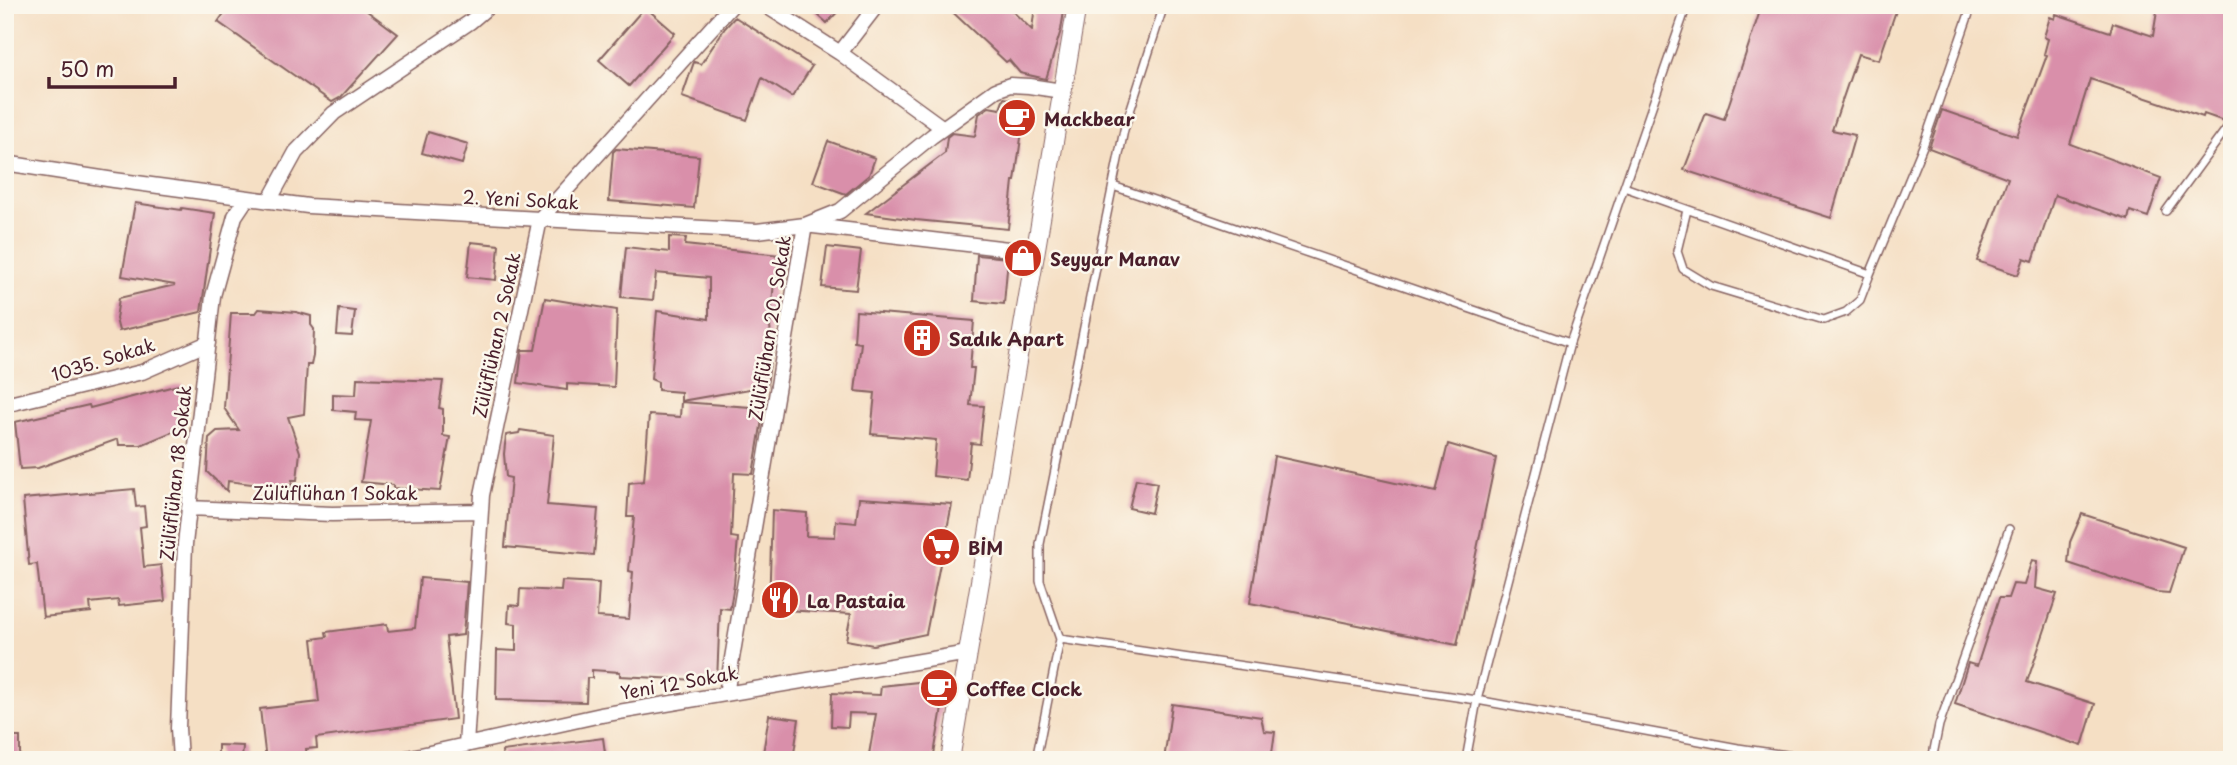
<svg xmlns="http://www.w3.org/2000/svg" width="2237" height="765" viewBox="0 0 2237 765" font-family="'Playpen Sans',sans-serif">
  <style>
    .building { fill: #d98faa }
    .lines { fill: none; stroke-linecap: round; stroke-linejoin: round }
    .service-casing { stroke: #866261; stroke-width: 10 }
    .minor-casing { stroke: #866261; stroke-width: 17 }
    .tertiary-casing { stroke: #866261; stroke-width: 20 }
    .service { stroke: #fff; stroke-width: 7 }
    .minor { stroke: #fff; stroke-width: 14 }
    .tertiary { stroke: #fff; stroke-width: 18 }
    .labels { text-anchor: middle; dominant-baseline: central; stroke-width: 5; stroke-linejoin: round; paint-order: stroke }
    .poi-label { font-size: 18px; font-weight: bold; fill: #4a1f2b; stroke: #fbf7ec; text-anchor: start }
    .street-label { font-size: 18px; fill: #4a1f2b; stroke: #fbf7ec }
  </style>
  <rect width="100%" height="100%" fill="#fbf7ec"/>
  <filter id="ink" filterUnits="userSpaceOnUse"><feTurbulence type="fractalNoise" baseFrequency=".0143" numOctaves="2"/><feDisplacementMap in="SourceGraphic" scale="14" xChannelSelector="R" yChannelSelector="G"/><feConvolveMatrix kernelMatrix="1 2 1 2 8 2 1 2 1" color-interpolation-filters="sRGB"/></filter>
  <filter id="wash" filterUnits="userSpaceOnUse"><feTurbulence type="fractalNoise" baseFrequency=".00686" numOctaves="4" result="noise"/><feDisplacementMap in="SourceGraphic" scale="28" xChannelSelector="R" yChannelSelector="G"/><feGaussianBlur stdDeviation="1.57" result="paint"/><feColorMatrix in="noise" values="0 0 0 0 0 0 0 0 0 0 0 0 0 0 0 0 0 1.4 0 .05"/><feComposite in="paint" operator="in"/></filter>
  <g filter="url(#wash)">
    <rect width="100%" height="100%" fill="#f5dfc4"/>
    <g id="blocks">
      <path class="building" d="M230 5H359L398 34 341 97 332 102 218 22Z
        M807 5H844L827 23Z
        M945 5H1006L1032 30 1035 5H1065L1061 30 1046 79 1020 73 1009 60 1006 62Z
        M1762 5H1898L1879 60 1858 54 1832 130 1855 135 1831 218 1684 170 1706 113 1724 119Z
        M2158 5H2232V105L2227 118 2224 121 2204 114 2203 117 2090 79 2070 144 2161 178 2148 217 2130 211 2128 220 2055 195 2033 261 2024 258 2018 275 1977 261 2008 178 1929 148 1942 110 2017 136 2047 55 2044 54 2048 39 2044 37 2050 17 2055 19 2056 14 2110 32 2113 23 2153 36Z
        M645 7 675 33 629 86 599 60Z
        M735 17 812 66 792 97 762 78 747 120 682 97 694 62 701 64 725 28Z
        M1004 98 1026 102 1015 181H1013L1008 229 916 220 866 213 945 153 947 137 952 133 975 136 979 114 989 107 1000 109Z
        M428 132 468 144 462 164 422 153Z
        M828 141 875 158 869 175 846 194 813 182Z
        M616 149 699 156 694 208 609 201 613 152Z
        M135 203 181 210 182 208 215 213 201 312 119 331 116 319 119 298 175 285 122 276Z
        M669 237 686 238 685 245 779 255 777 282H774L770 326 772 346 767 386 681 401V392L658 390V382L651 379 657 311 709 319V278L656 273 653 300 621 297 626 247 669 252Z
        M471 242 499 245 496 280 467 277Z
        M827 247 861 251 856 290 822 287Z
        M977 255 1008 258 1004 304 974 301Z
        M545 298 617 310 614 387 567 384V390L518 383 522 350H535Z
        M259 309 296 312 311 316V325L314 329 313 356 311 365H307L304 414 288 417 300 452 297 480H292L291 489 228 481 227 491 207 472 209 438 217 431 239 430 224 408 231 313H256Z
        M339 309 355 311 352 336 337 335Z
        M856 311 974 321 970 368H974L970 405 984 406 980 444 971 443 967 480 933 476 936 440 871 434 875 393 855 391 861 343 854 342Z
        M357 378 443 381 439 408 443 409V436L450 437 440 491 393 488V485L361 482 371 421 355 420 356 412 333 410V394L356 395Z
        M182 384 185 391 179 429 141 445H119L118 439 38 468 20 469 15 422 89 405 90 408Z
        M681 402 764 408 753 474 734 473 731 537 738 538 734 584 730 609 720 608 717 681 620 676V672L592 670V678H587L586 702 496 700 497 650 516 651V624L508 623 509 605 519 606 520 589 561 591 562 581 599 583 597 617 629 619 633 572 629 571 634 517H627L629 483 644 481 649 415 680 417Z
        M520 430 554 435 547 505 598 509 594 555 505 547 511 478 506 477 504 454 506 435 519 433Z
        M1448 444 1496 458 1457 645 1250 603 1274 456 1436 492Z
        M1136 479 1157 483 1151 513 1129 508Z
        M134 489 136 507 144 506 146 526 140 527 144 567 161 565 165 601 119 606 118 600 90 603 91 612 43 617 37 564 29 565 23 499Z
        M859 498 952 504 926 634 873 645 846 640 851 614 769 609 772 510 807 513 806 536 835 537 836 521 856 523Z
        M2082 514 2184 547 2169 593 2156 592 2068 563 2070 542Z
        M2032 560 2037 561 2035 588 2057 594 2027 682 2095 704 2082 746 1955 704 1968 663 1977 666 1999 598H2008L2013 584 2024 585Z
        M420 578 467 582 463 635 446 637 455 719 316 738 317 748 306 749 307 760H266L260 709 319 702 312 639 327 637 326 632 387 624 388 631 415 628Z
        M947 679 933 760H868L876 714 849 713 848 727 831 726 832 693 880 695 881 686Z
        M1172 704 1261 717 1264 731 1275 732 1271 760H1164Z
        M769 715 799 719 793 760H762Z
        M5 737H20V760H5Z
        M603 738 606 760H503L502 751Z
        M218 745 243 746 242 760H218Z"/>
    </g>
  </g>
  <g filter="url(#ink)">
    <use href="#blocks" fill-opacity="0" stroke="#866261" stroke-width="2"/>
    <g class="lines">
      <defs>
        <path id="service" d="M1164 5 1124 130 1040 544V581L1060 639 1477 700 1738 748 1821 760
          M1113 186 1570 343
          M1624 187 1870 274 1923 146 1972 5
          M1687 210 1677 251 1683 269 1711 286 1824 320 1846 312 1860 300 1870 274
          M2166 211 2232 121
          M1036 760 1060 639
          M1466 760 1477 700 1570 343 1687 5
          M1932 760 1939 725 2009 529"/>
        <path id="minor" d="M765 5 840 53 943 128
          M840 53 877 5
          M5 163 114 180 308 206 757 231 805 225 1035 252
          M269 201 296 152 334 113 470 22 490 5
          M5 405 142 372 208 343
          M189 508 332 514 481 511
          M726 694 805 225 840 211 932 136 996 90 1010 85 1029 86 1062 91
          M466 745 482 495 540 219 732 5
          M180 760 178 728 185 544 213 296 235 216 247 198
          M398 760 601 715 968 653"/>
        <path id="tertiary" d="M950 760 1077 5"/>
      </defs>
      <use href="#service" class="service-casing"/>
      <use href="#minor" class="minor-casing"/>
      <use href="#tertiary" class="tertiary-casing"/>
      <use href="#service" class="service"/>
      <use href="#minor" class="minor"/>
      <use href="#tertiary" class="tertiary"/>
    </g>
  </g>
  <defs>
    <symbol id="cafe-disc" viewBox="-11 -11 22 22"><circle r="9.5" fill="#c8321e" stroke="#fbf7ec"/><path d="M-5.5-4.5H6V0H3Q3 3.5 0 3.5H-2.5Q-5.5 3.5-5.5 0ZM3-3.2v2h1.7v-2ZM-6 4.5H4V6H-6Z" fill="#fff"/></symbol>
    <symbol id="shop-disc" viewBox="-11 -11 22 22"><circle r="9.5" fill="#c8321e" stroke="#fbf7ec"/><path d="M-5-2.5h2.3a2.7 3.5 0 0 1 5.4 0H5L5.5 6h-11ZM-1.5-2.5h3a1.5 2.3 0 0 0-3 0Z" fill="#fff"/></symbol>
    <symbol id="building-disc" viewBox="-11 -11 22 22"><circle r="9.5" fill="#c8321e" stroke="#fbf7ec"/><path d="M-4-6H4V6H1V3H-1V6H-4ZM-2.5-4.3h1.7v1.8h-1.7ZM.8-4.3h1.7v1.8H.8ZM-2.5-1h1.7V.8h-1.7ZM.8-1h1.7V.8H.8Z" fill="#fff"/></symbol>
    <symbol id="supermarket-disc" viewBox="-11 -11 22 22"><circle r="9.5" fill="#c8321e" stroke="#fbf7ec"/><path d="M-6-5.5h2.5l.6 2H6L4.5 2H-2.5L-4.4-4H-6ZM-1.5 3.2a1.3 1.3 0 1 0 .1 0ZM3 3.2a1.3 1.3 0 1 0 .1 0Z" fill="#fff"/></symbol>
    <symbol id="restaurant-disc" viewBox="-11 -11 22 22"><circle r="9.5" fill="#c8321e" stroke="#fbf7ec"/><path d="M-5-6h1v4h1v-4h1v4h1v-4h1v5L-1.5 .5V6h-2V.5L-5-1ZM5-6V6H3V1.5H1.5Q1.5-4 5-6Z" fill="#fff"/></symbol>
  </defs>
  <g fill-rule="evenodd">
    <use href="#cafe-disc" x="995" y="96" width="44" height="44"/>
    <use href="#shop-disc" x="1001" y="236" width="44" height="44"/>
    <use href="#building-disc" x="900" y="316" width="44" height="44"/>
    <use href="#supermarket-disc" x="919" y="525" width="44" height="44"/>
    <use href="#restaurant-disc" x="758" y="578" width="44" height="44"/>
    <use href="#cafe-disc" x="917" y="666" width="44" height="44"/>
  </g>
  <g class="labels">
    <g class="poi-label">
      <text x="1044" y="118">Mackbear</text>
      <text x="1050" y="258">Seyyar Manav</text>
      <text x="949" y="338">Sadık Apart</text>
      <text x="968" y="547">BİM</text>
      <text x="807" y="600">La Pastaia</text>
      <text x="966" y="688">Coffee Clock</text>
    </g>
    <g class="street-label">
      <text transform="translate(521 199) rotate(3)">2. Yeni Sokak</text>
      <text transform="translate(769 328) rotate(-81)">Zülüflühan 20. Sokak</text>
      <text transform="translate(496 335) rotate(-78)">Zülüflühan 2 Sokak</text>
      <text transform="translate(103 359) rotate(-17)">1035. Sokak</text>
      <text transform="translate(175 473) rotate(-84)">Zülüflühan 18 Sokak</text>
      <text x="335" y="492">Zülüflühan 1 Sokak</text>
      <text transform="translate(679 682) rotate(-10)">Yeni 12 Sokak</text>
    </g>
  </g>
  <rect width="2237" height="765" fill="none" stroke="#fbf7ec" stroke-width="28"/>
  <path d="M49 77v10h126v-10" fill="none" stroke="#4a1f2b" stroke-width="3.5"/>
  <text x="60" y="77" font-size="21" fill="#4a1f2b" stroke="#fbf7ec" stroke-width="5" paint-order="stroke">50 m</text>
</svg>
